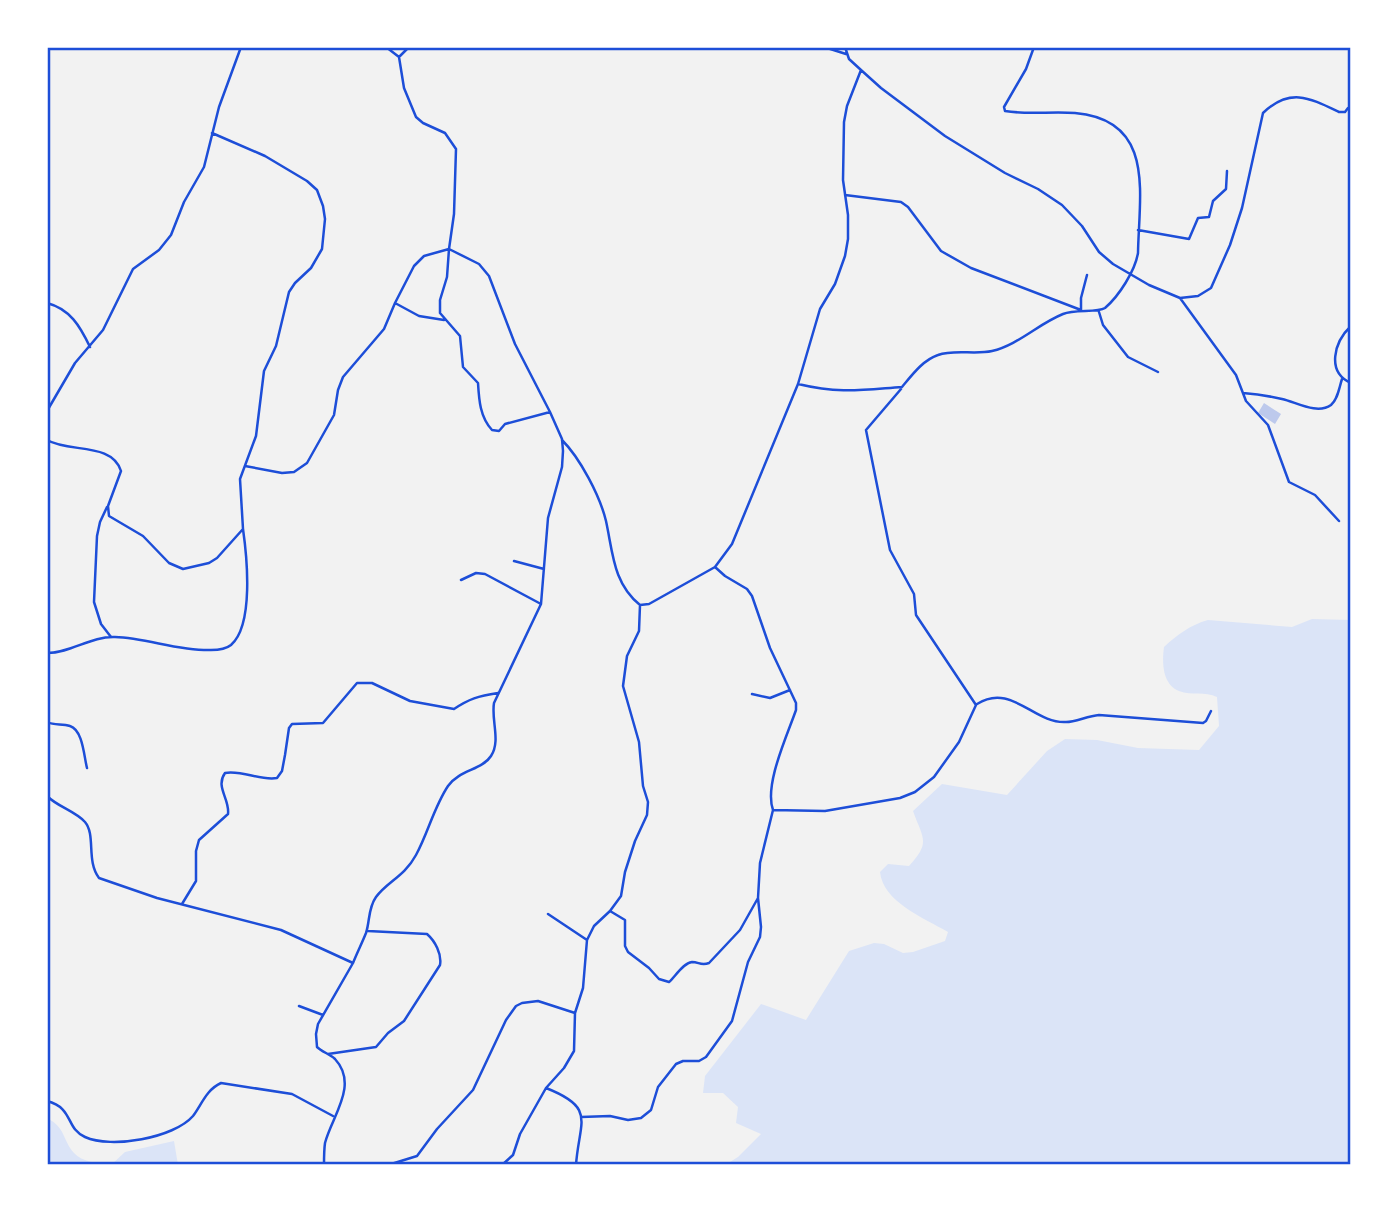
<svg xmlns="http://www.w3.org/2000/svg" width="1398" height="1212" viewBox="0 0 1398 1212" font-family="Karla,sans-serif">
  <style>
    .green { fill: #dbe4f7 }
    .building { fill: #bdc9ec }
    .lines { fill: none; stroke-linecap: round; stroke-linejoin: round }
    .minor { stroke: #1d4ed8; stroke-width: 2.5 }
    .neatline { fill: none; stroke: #1d4ed8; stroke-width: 2.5 }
  </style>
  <rect width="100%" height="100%" fill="#f2f2f2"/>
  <path class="green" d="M1312 619 1351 620V1165H725L738 1157 761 1134 736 1123 738 1107 723 1093H703L705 1076 761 1004 806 1020 849 951 874 943 884 944 903 953 913 952 945 941 948 932C924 918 883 902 880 872L888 864 909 866C931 842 923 839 913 811L942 784 1007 795 1047 751 1065 739 1097 740 1138 748 1199 750 1219 726 1217 697C1205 691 1192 696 1179 691 1162 684 1162 662 1164 647 1177 635 1190 625 1208 620L1292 627Z
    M47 1118C66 1128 62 1139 74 1153 82 1162 98 1163 110 1165H47Z
    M174 1141 178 1165H111L125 1152Z"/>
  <path class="building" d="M1264 403 1281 414 1275 424 1258 413Z"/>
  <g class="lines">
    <path class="minor" d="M824 47 846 54
      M399 57 409 47
      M861 70 881 88 945 136 1005 173 1038 189 1062 205 1082 226 1099 252 1113 264 1149 285 1180 298 1198 296 1211 288 1230 245 1242 208 1263 113C1290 87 1310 98 1339 112H1345L1348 108
      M845 195 901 202 908 207 941 251 971 268 1081 310V298L1087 275
      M1138 230 1189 239 1198 218 1209 217 1213 201 1226 189 1227 171
      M1180 298 1236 375 1246 401 1268 425 1289 482 1315 495 1339 521
      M47 303C70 309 80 326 90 347
      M395 303 419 316 444 320
      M1099 312 1103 325 1128 357 1158 372
      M1351 326C1334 342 1326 372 1351 383
      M798 384C840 394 861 390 902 387 912 375 923 360 938 355 954 349 975 355 992 351 1018 345 1038 324 1063 314 1075 309 1097 313 1105 308 1119 296 1135 271 1138 253 1139 194 1156 120 1075 113 1052 111 1028 115 1005 111L1004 107 1026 69 1034 47
      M1243 393C1256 394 1269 396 1282 399 1296 402 1317 415 1331 405 1338 399 1339 388 1342 379
      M47 411 75 363 103 330 133 269 159 250 171 235 184 202 204 167 219 107 241 47
      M47 440C69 453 112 442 121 471L108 506 109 516 143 536 169 563 183 569 209 563 217 558 243 529 240 479 256 436 264 371 276 346 289 292 295 283 311 268 322 249 325 219 323 206 317 190 307 181 265 156 212 133
      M245 466 282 473 294 472 307 463 334 415 338 390 343 377 384 329 395 303 414 266 424 256 449 249 447 277 440 300V313L460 336 463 367 478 383C479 400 480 417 492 430L499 431 505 424 550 412
      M107 507 100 522 97 536 94 602 101 624 111 637
      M514 561 544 569
      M461 580 476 573 485 574 541 604
      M640 605 649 604 715 567 732 544 798 384 820 309 835 284 845 256 848 239V215L843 180 844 122 847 106 861 70 849 59 845 47
      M47 653C71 653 91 636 115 637 147 638 178 651 211 650 218 650 226 649 231 645 254 625 247 557 243 529
      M752 694 770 698 790 690
      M977 704C1011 682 1034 724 1066 722 1076 722 1087 716 1099 715L1203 723 1206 721 1211 711
      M47 722C55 726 62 723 70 726 83 730 84 757 87 768
      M47 796C58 807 75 811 85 822 96 835 86 861 99 878L157 898 281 930 353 963 318 1024 316 1034 317 1047C322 1052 330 1054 335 1059 359 1085 332 1116 325 1143 324 1150 324 1157 324 1165
      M773 810 825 811 900 798 915 792 934 777 959 742 976 705 916 615 914 594 890 550 866 430 901 389
      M182 904 196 881V851L199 840 228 814C230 799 215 787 225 773 243 770 260 781 277 778L282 771 285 755 289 728 292 724 323 723 357 683H372L410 701 454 709C469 699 478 696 498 693
      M610 911 625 920V946L628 952 649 968 659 979 669 982C675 977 683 963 692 962 699 962 701 966 709 963L740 930 758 898 760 863 773 810C764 785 787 736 796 710V703L770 648 752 596 747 589 725 576 715 567
      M548 914 587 940
      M353 963C357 953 362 943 366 933 370 921 368 908 376 897 388 881 404 877 416 855 428 833 434 807 448 786 459 770 482 770 491 756 501 741 491 720 494 703L541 604 548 518 562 467 563 451 562 439 550 412 515 344 489 276 479 264 449 249 454 214 456 149 445 133 423 123 416 117 404 88 399 57 386 47
      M299 1006 323 1015
      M328 1054 376 1047 388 1033 404 1021 440 965C442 954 435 941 427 934L368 931
      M546 1088C597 1108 579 1121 576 1165
      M47 1101C74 1108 65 1128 85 1137 111 1149 174 1138 193 1116 202 1104 206 1090 221 1083L292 1094 333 1116
      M581 1117 610 1116 628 1120 641 1118 651 1110 658 1087 676 1064 683 1061H699L706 1057 732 1021 748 962 760 937 761 927 758 898
      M388 1165 417 1156 437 1129 473 1090 506 1020 516 1006 522 1003 538 1001 575 1013
      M502 1165 513 1155 520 1134 546 1088 564 1068 574 1051 575 1013 583 988 587 940 594 926 610 911 621 896 625 872 635 841 647 815 648 802 643 786 639 742 623 686 627 656 639 631 640 605C613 583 613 553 606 521 600 496 580 458 562 440"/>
  </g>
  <rect width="1398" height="1212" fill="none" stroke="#ffffff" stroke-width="98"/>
  <rect x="49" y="49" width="1300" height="1114" class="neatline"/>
</svg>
